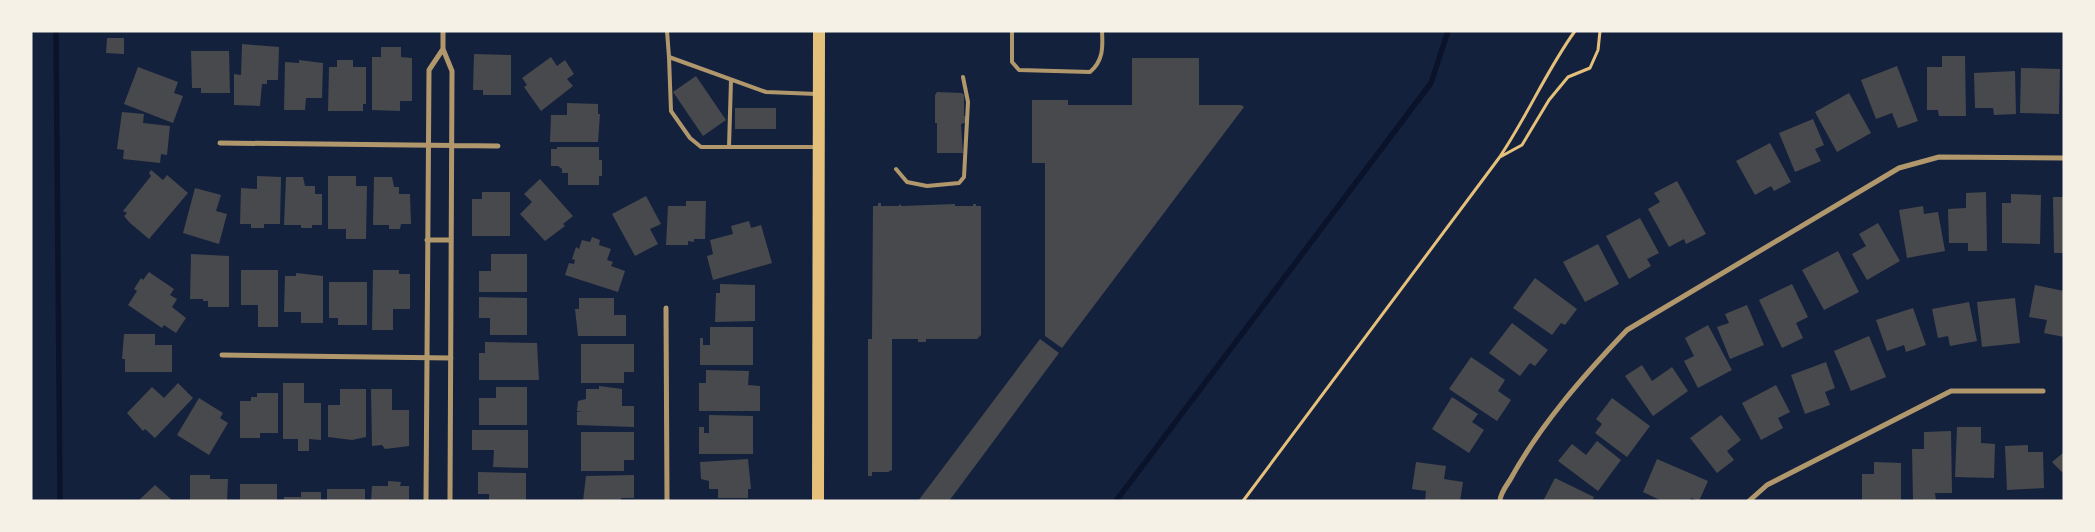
<svg xmlns="http://www.w3.org/2000/svg" width="2095" height="532" viewBox="0 0 2095 532" font-family="'Crimson Pro',serif">
  <style>
    .lines { fill: none; stroke-linecap: round; stroke-linejoin: round }
    .stream { stroke: #0b132b; stroke-width: 5.5 }
    .building { fill: #48494c }
    .path { stroke: #e5c07b; stroke-width: 3 }
    .service { stroke: #b1986c; stroke-width: 4 }
    .minor { stroke: #b1986c; stroke-width: 5 }
    .primary { stroke: #e5c07b; stroke-width: 12 }
  </style>
  <rect width="100%" height="100%" fill="#14213d"/>
  <g class="lines">
    <path class="stream" d="M56 31 60 501
      M1116 501 1431 83 1448 31"/>
  </g>
  <path class="building" d="M107 38H124V54L106 53Z
    M242 44 279 47 278 80H267V84H262L260 106 234 105V74L241 75Z
    M381 47H401V57L412 58V101H400V111L372 110V57H381Z
    M191 51H229L230 93H201V88H192Z
    M474 54 511 55V95H483V90H473Z
    M1942 56H1965L1966 116H1939L1938 110H1927V67H1942Z
    M551 57 557 66 565 60 574 74 567 79 573 86 541 111 524 87 527 85 522 78Z
    M1132 58H1199V105H1241L1244 107 1062 348 1045 336V163H1032V100H1068V105H1132Z
    M299 60 323 63 322 98H306L305 110H284L285 62 299 63Z
    M337 60H353V67H366V104H363V111H328L329 67H337Z
    M1897 66 1918 121 1898 128 1892 113 1876 119 1861 80Z
    M138 67 178 82 174 93 183 96 173 123 124 104Z
    M2021 68 2060 69 2059 114 2020 113Z
    M2015 71 2016 114 1994 115 1993 108H1975L1974 73Z
    M696 76 726 120 703 136 673 92Z
    M937 92 962 93 964 95V116H967V122L961 124 963 153H937V123H935V95Z
    M1849 93 1871 133 1837 152 1815 112Z
    M567 103 598 104V114H600L598 142H550L551 115H567Z
    M735 108H776V129H735Z
    M122 112 144 114 143 123 170 126 167 155 161 154 160 163 123 159 124 150 117 149Z
    M1813 119 1824 145 1815 149 1821 161 1795 172 1779 133Z
    M1770 143 1791 182 1774 191 1771 186 1755 195 1736 161Z
    M557 147H599V160H602V176H599V185H568V173H562V169L558 166H551V149H557Z
    M151 170 163 180 167 175 188 193 149 239 130 223 124 216 127 213 123 211 151 176 149 173Z
    M257 176 281 177 280 224H264V228H251V224H240L241 188 257 189Z
    M328 176H356V186H367L366 239H346V229H328Z
    M286 177H303L305 186H315V194H322V225H312V228H301V225H284Z
    M374 177H392L394 187H399V194H410L411 224H401L400 229H389V225H373Z
    M540 179 573 216 563 224 565 226 545 241 520 214 532 202 524 194Z
    M1677 181 1706 234 1686 244 1684 239 1669 247 1648 209 1660 202 1654 193Z
    M195 188 221 195 216 211 227 214 219 244 183 233Z
    M482 192H510V236H472V199H482Z
    M1986 192 1987 251H1968V243H1949L1948 209 1966 208V193Z
    M2011 194 2041 195 2040 244 2002 243V203H2011Z
    M646 196 661 224 650 229 658 244 635 256 612 214Z
    M2053 197H2064V253H2054Z
    M686 201H706L705 239H694V242L688 241V245H666L668 206H686Z
    M878 203H881V206H899V204L902 206 955 204V206H973V204H976V206H981V335L977 339H926V342H918V339H892V470L888 472H872V476H868V339H872L873 206H878Z
    M1923 206 1924 214 1938 212 1945 251 1907 258 1899 210Z
    M1640 218 1659 253 1647 259 1651 266 1629 279 1606 236Z
    M749 221 751 228 761 225 772 263 713 280 707 256 713 254 710 240 733 234 731 226Z
    M1878 223 1900 261 1867 280 1852 254 1866 246 1859 234Z
    M592 237 600 240 599 245 611 249 607 260 613 262 611 266 625 271 618 292 565 275 569 263 574 264 575 260 572 259 576 247 579 249 582 240 590 242Z
    M1598 244 1619 284 1585 302 1563 262Z
    M1838 251 1859 292 1824 310 1802 270Z
    M191 254 229 256V307H208V301H203V299H190Z
    M491 254H527V292H479V271H491Z
    M241 270H278V327H258V305H241Z
    M373 270H399V274H410V309H393V330H372Z
    M149 272 174 289 170 295 177 299 172 307 186 318 176 333 164 325 162 328 128 305 137 291 134 289 141 278 143 280Z
    M296 273 323 276V323H301V312H284L285 276H296Z
    M1535 278 1577 309 1565 325 1561 323 1552 335 1513 308Z
    M329 282H367V325H338V318H329Z
    M720 284 755 285V321L715 322 716 293H720Z
    M1792 284 1808 317 1796 323 1803 338 1782 348 1759 300Z
    M2035 285 2064 291V337L2044 333 2047 320 2029 317Z
    M479 297 527 298V335H490V318H479Z
    M579 298H614V315H626V336H578L575 309H579Z
    M2015 298 2020 343 1982 347 1977 302Z
    M1969 302 1977 341 1950 346 1948 336 1938 338 1932 309Z
    M1747 305 1764 345 1730 359 1717 327 1729 323 1725 314Z
    M1913 308 1926 345 1906 352 1904 345 1887 351 1876 320Z
    M1512 323 1548 350 1535 366 1530 363 1520 376 1489 353Z
    M1708 325 1732 370 1698 388 1684 361 1694 356 1685 338Z
    M710 327H753V365H700V338H703V345H710Z
    M124 334H155V345H172V372H125V359H122Z
    M1869 336 1886 377 1851 391 1834 351Z
    M1040 339 1059 353 949 501H918Z
    M485 342 537 343 539 380H479V353H485Z
    M581 344H634V372H624V383H581Z
    M1471 357 1505 380 1498 391 1511 400 1497 421 1449 389Z
    M1826 362 1835 388 1825 392 1830 405 1805 414 1791 375Z
    M1642 365 1652 381 1672 367 1688 391 1653 416 1625 376Z
    M706 370 749 371 748 385 760 386V411H699V383H706Z
    M178 383 193 398 155 438 145 429 143 431 127 413 152 387 164 398Z
    M283 383H304V403H321V440L309 439V451H298V439H283Z
    M1776 385 1790 412 1778 418 1783 428 1761 440 1742 403Z
    M599 386 622 389V406H634V427L577 425V412H583L577 411 578 401 586 399V389H599Z
    M496 387H527V425H479V398H496Z
    M340 389H366V437L352 440 328 437V405H340Z
    M371 389H392V410H409V446L385 449 382 445 372 446Z
    M257 393H278V433H260V438H240V401H251V397H257Z
    M1452 397 1478 414 1472 422 1484 430 1469 453 1432 429Z
    M199 398 223 413 220 418 228 423 209 455 177 435Z
    M1612 398 1650 426 1627 457 1595 433 1602 424 1596 419Z
    M709 415 753 416V454H699V427H704V433H709Z
    M1721 415 1741 440 1727 451 1734 460 1717 473 1690 438Z
    M1957 427H1981V443L1995 444 1994 478 1955 477Z
    M472 430H528V468L493 467 494 450H472Z
    M1951 431 1952 493H1935L1936 501H1913L1912 449H1924V432Z
    M581 432H634V460H624V471H581Z
    M1597 441 1621 460 1598 491 1558 461 1572 444 1586 455Z
    M2028 445V452H2043L2044 488 2007 490 2005 446Z
    M2064 452V474L2052 462Z
    M748 459 751 489H748V498H718V489H709V481L701 479 700 462Z
    M1657 459 1708 481 1699 501 1691 498 1690 501H1662L1643 492Z
    M1416 462 1446 466 1444 479 1463 482 1460 501H1425L1426 491 1412 489Z
    M1874 462 1901 463V501H1862V474H1874Z
    M478 472 526 473V501H489V494H478Z
    M190 475H210V479H228L227 501H190Z
    M634 475V498H621V501H583L586 476Z
    M1555 478 1594 497 1592 501H1543Z
    M388 481 401 482 400 486H409V501H371L372 486H388Z
    M240 484H277V501H240Z
    M155 485 173 501H138Z
    M327 489H365V501H327Z
    M301 492H321V501H284V497H301Z"/>
  <g class="lines">
    <path class="path" d="M1500 157 1522 145 1549 100 1568 77 1590 68 1598 50 1600 31
      M1243 501 1499 158C1527 117 1546 71 1575 31"/>
    <path class="service" d="M667 31 669 57 766 92 817 94
      M1012 31V62L1019 70 1090 72C1103 61 1103 48 1102 31
      M669 57 671 111 690 138 701 147H818
      M729 147 731 80
      M896 169 907 182 927 186 959 183 964 177 968 102 963 77"/>
    <path class="minor" d="M443 31V49L452 71 450 501
      M220 143 498 146
      M427 240H451
      M666 308 667 501
      M222 355 451 358
      M426 501 429 70 443 49
      M1500 501C1500 494 1506 486 1510 480 1540 425 1584 375 1627 330L1899 168 1939 157 2064 158
      M1749 501 1767 485 1951 391H2043"/>
    <path class="primary" d="M818 501 819 31"/>
  </g>
  <rect width="2095" height="532" fill="none" stroke="#f6f1e7" stroke-width="65"/>
</svg>
